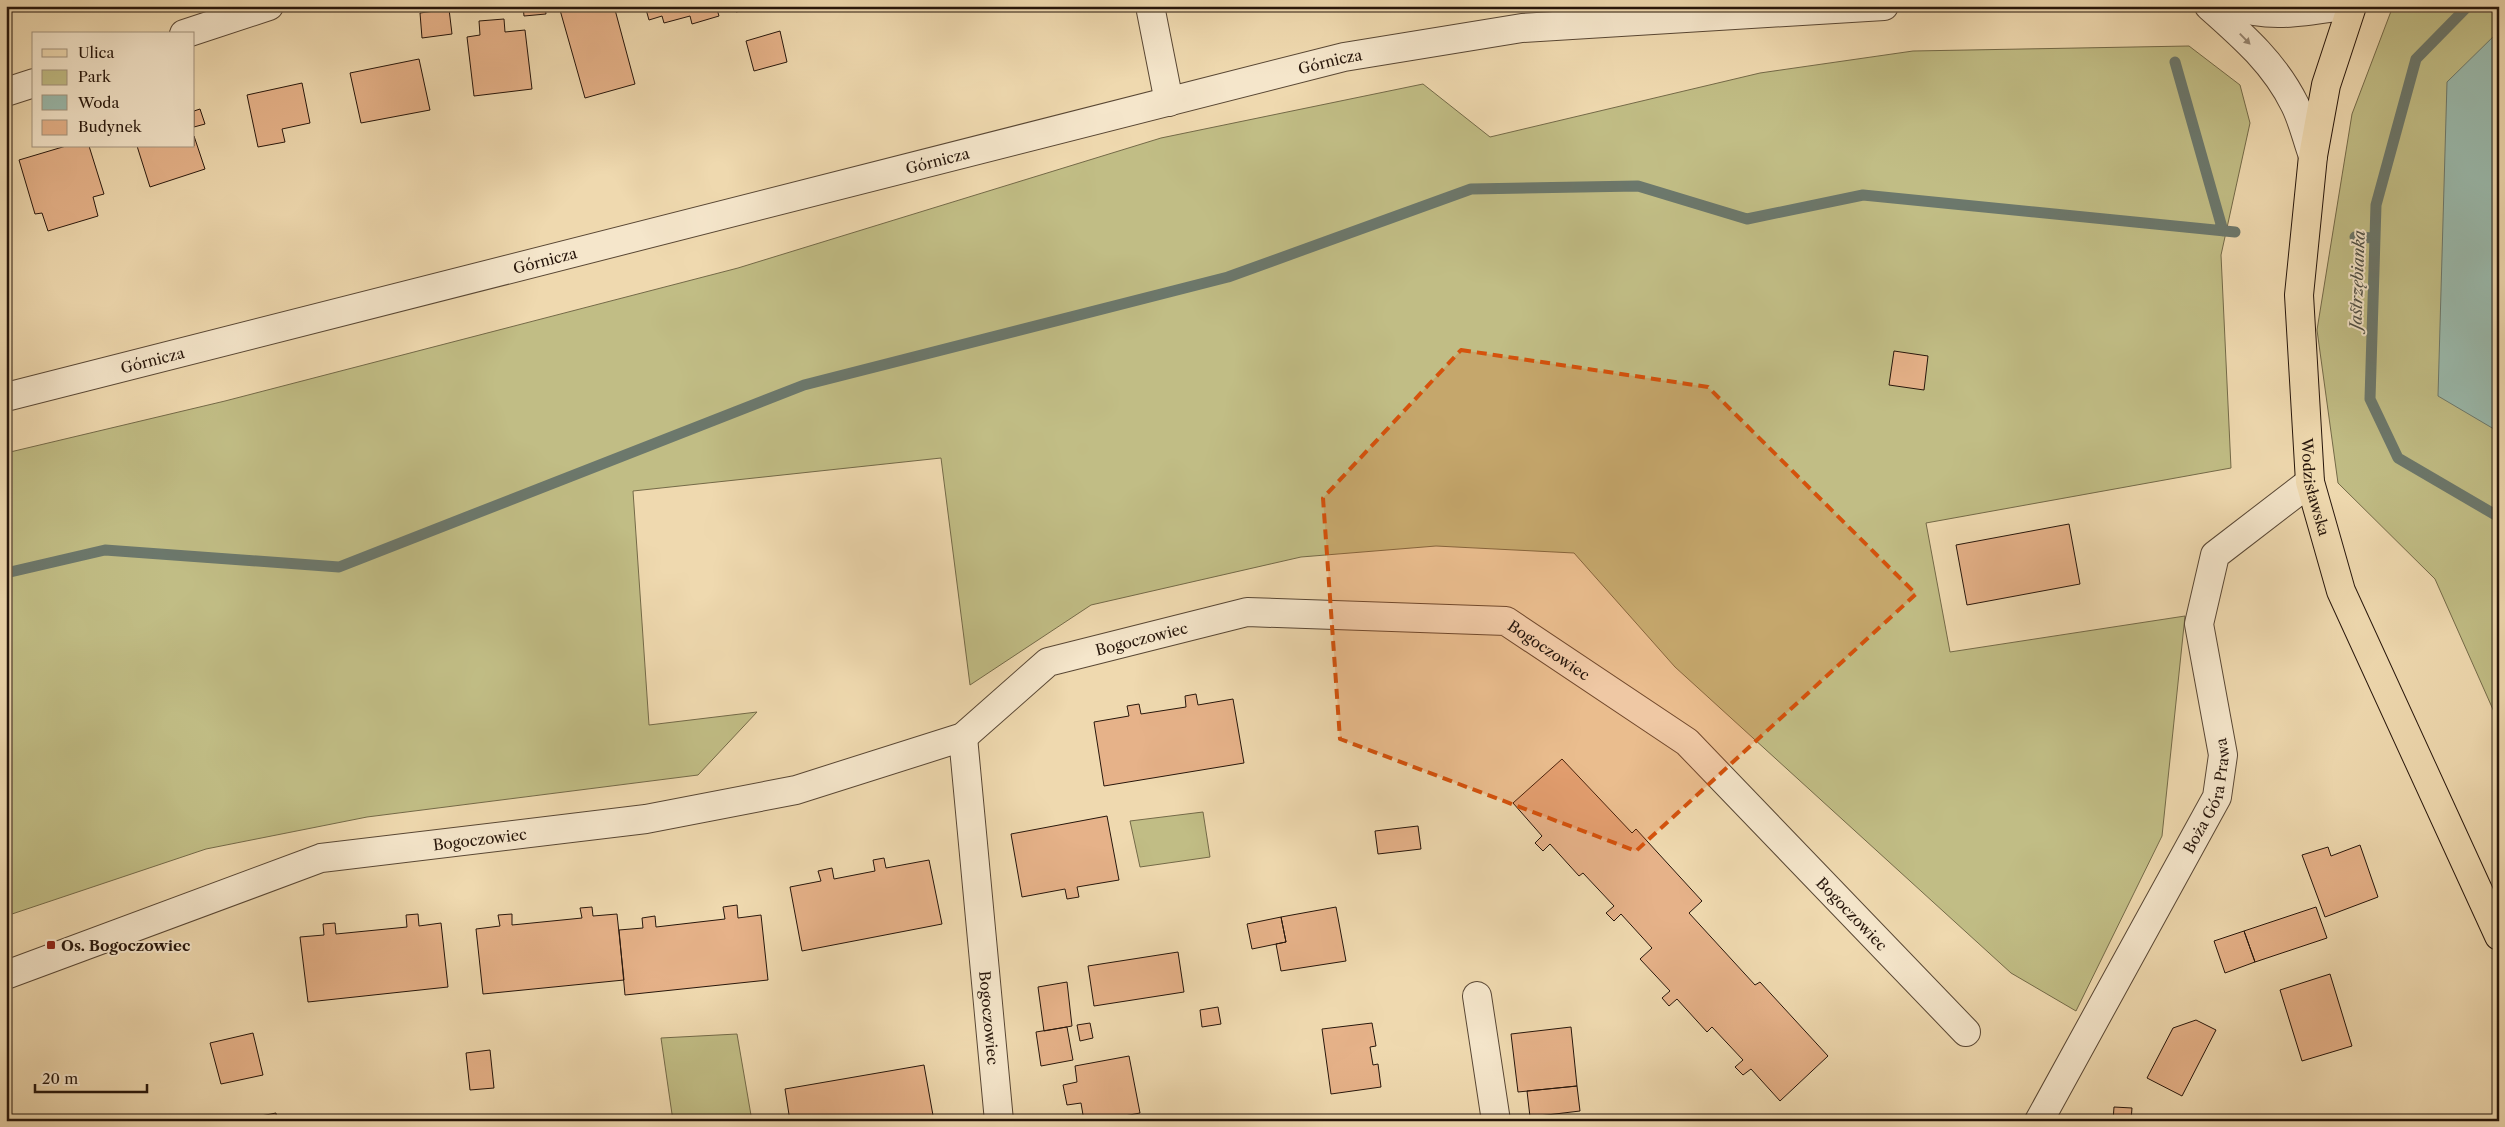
<svg xmlns="http://www.w3.org/2000/svg" width="2505" height="1127" viewBox="0 0 2505 1127" font-family="'Libre Caslon Text',serif">
  <style>
    .green { fill: #c1bd85; stroke: #746a48 }
    .water { fill: #9abaad; stroke: #6c786c }
    .lines { fill: none; stroke-linecap: round; stroke-linejoin: round }
    .stream { stroke: #6c786c; stroke-width: 11 }
    .building { fill: #e6b289; stroke: #27160b }
    .minor-casing { stroke: #594734; stroke-width: 30 }
    .major-casing { stroke: #27160b; stroke-width: 30 }
    .minor { stroke: #f5e6cb; stroke-width: 28 }
    .major { stroke: #efd9af; stroke-width: 28 }
    .oneway { fill: #988875 }
    .marked { fill: #d5520c; fill-opacity: 0.2; stroke: #d5520c; stroke-width: 4; stroke-dasharray: 10 6; stroke-linejoin: round }
    .poi-dot { fill: #8f2418; stroke: #f5e6cb; stroke-width: 2 }
    .labels { text-anchor: middle; dominant-baseline: central; stroke-width: 4; stroke-linejoin: round; paint-order: stroke }
    .street-label { font-size: 15px; fill: #27160b; stroke: #f5e6cb }
    .poi-label { font-size: 15px; font-weight: bold; fill: #27160b; stroke: #f5e6cb; text-anchor: start }
    .water-label { font-size: 16px; font-style: italic; fill: #4f4f44; stroke: #f5e6cb }
  </style>
  <rect width="100%" height="100%" fill="#efd9af"/>
  <filter id="stains"><feTurbulence type="fractalNoise" baseFrequency=".004" numOctaves="4"/><feColorMatrix values="0 0 0 0 .2 0 0 0 0 .09 0 0 0 0 .02 0 0 0 .5 -.17"/></filter>
  <radialGradient id="worn" r=".72"><stop offset=".6" stop-color="#630" stop-opacity="0"/><stop offset="1" stop-color="#630" stop-opacity=".3"/></radialGradient>
  <path class="green" d="M2393 6H2499V723L2435 579 2338 483 2317 330 2352 114Z
    M2189 46 2240 85 2250 123 2221 255 2231 468 1926 523 1950 652 2185 616 2162 836 2076 1011 2011 973 1675 667 1574 553 1436 546 1301 557 1091 605 970 685 941 458 633 491 649 725 757 712 698 775 367 817 206 849 6 916V453L225 401 738 268 1161 138 1423 84 1490 137 1760 73 1913 51Z
    M1203 812 1210 857 1140 867 1130 821Z
    M737 1034 752 1121H673L661 1038Z
    M6 1067 12 1121H6Z"/>
  <path class="water" d="M2499 31V432L2438 396 2447 82Z"/>
  <g class="lines">
    <path class="stream" d="M2468 6 2416 59 2376 205 2370 399 2398 458 2499 517
      M2175 62 2223 231
      M2355 237 2375 238
      M6 573 105 550 339 567 804 385 1228 277 1471 189 1638 186 1747 219 1863 195 2235 232"/>
  </g>
  <path class="building" d="M523 6H545L546 14 524 16Z
    M572 6H614L635 84 585 98 560 10Z
    M645 6H716L719 16 692 24 690 16 664 23 662 16 649 20Z
    M734 6H752L753 8 736 12Z
    M449 9 452 34 422 38 420 13Z
    M504 19 505 32 525 30 532 89 474 96 467 37 480 35 479 21Z
    M780 31 787 62 754 71 746 41Z
    M419 59 430 110 361 123 350 73Z
    M302 83 310 123 282 129 285 142 258 147 247 95Z
    M200 109 205 124 194 127V111Z
    M194 136 205 169 150 187 137 146H194Z
    M66 146H89L104 194 93 197 98 216 48 231 42 213 35 214 19 160Z
    M1894 351 1928 356 1924 390 1889 385Z
    M2069 524 2080 584 1967 605 1956 545Z
    M1196 694 1198 705 1233 699 1244 763 1104 786 1094 722 1129 716 1127 706 1139 704 1141 714 1186 707 1185 696Z
    M1562 759 1632 833 1636 829 1702 901 1689 913 1755 985 1760 982 1828 1056 1780 1101 1751 1069 1743 1075 1735 1067 1743 1060 1712 1027 1707 1032 1677 999 1669 1006 1662 998 1670 991 1640 959 1652 948 1621 914 1614 921 1606 913 1614 906 1583 873 1579 876 1550 844 1543 851 1535 843 1542 836 1513 803Z
    M1107 816 1119 880 1077 887 1079 897 1067 899 1065 889 1022 897 1011 834Z
    M1418 826 1421 849 1378 854 1375 831Z
    M2360 845 2378 897 2325 917 2302 855 2328 847 2331 856Z
    M884 858 886 868 929 860 942 924 802 951 790 887 821 881 818 871 832 868 834 879 875 871 873 860Z
    M737 905 738 918 761 915 768 980 625 995 619 930 643 928 642 918 655 916 656 927 725 919 723 907Z
    M592 907 593 916 617 914 624 980 483 994 476 929 500 926 498 915 512 914V925L582 918 580 908Z
    M1336 907 1346 961 1281 971 1276 944 1286 942 1281 917Z
    M2316 907 2327 938 2255 962 2244 931Z
    M418 914 419 926 441 923 448 987 308 1002 300 937 324 935 323 924 335 923 336 934 407 927 406 915Z
    M1281 917 1286 942 1252 949 1247 924Z
    M2244 931 2255 962 2225 973 2214 941Z
    M1178 952 1184 992 1094 1006 1088 966Z
    M2330 974 2352 1046 2302 1061 2280 990Z
    M1067 982 1072 1026 1044 1031 1038 987Z
    M1218 1007 1221 1024 1202 1027 1200 1010Z
    M2196 1020 2216 1030 2182 1096 2147 1078 2173 1028Z
    M1090 1023 1093 1038 1080 1041 1077 1025Z
    M1372 1023 1376 1046 1370 1047 1373 1065 1378 1064 1381 1087 1331 1094 1322 1029Z
    M1067 1027 1073 1060 1041 1066 1036 1032Z
    M1571 1027 1577 1086 1518 1092 1511 1034Z
    M253 1033 263 1075 221 1084 210 1043Z
    M490 1050 494 1088 470 1090 466 1053Z
    M1129 1056 1140 1113 1098 1121H1084L1081 1103 1067 1105 1063 1085 1077 1082 1075 1066Z
    M924 1065 934 1121H790L785 1089Z
    M1577 1086 1580 1111 1530 1117 1527 1091Z
    M2114 1107 2132 1108 2131 1121H2113Z
    M276 1113 277 1121H235Z
    M1575 1117 1576 1121H1546Z"/>
  <g class="lines">
    <defs>
      <g id="minor">
        <path d="M1150 6 1169 102"/>
        <path d="M2209 6C2243 36 2275 64 2295 105 2303 121 2307 140 2313 156"/>
        <path d="M2236 6C2269 19 2308 11 2342 6"/>
        <path d="M184 34 269 6"/>
        <path d="M6 92 34 83"/>
        <path id="s1" d="M6 397 1344 57 1522 28 1884 6"/>
        <path id="s2" d="M963 737 999 1121"/>
        <path id="s3" d="M6 975 321 858 646 819 796 790 963 737 1048 662 1247 612 1506 621 1687 742 1966 1032"/>
        <path d="M1477 996 1496 1121"/>
        <path id="s4" d="M2039 1121 2217 797 2223 755 2199 624 2215 555 2310 482"/>
      </g>
      <g id="major">
        <path id="s5" d="M2352 6 2326 85 2313 156 2299 295 2310 482 2341 591 2499 936"/>
      </g>
    </defs>
    <use href="#minor" class="minor-casing"/>
    <use href="#major" class="major-casing"/>
    <use href="#minor" class="minor"/>
    <use href="#major" class="major"/>
  </g>
  <defs><path id="oneway-solid" d="M-6-.8H1V-3.2L6.5 0L1 3.2V.8H-6Z" transform="scale(1.25)"/></defs>
  <use class="oneway" href="#oneway-solid" transform="translate(2245 39) rotate(46)"/>
  <path class="marked" d="M1461 350 1708 387 1916 594 1636 851 1340 739 1323 498Z"/>
  <rect class="poi-dot" x="46" y="940" width="10" height="10" rx="2.5"/>
  <g class="labels">
    <g class="street-label">
      <text stroke="none"><textPath href="#s1" startOffset="1366">Górnicza</textPath></text>
      <text stroke="none"><textPath href="#s1" startOffset="961">Górnicza</textPath></text>
      <text stroke="none"><textPath href="#s1" startOffset="556">Górnicza</textPath></text>
      <text stroke="none"><textPath href="#s1" startOffset="151">Górnicza</textPath></text>
      <text stroke="none"><textPath href="#s5" startOffset="488">Wodzisławska</textPath></text>
      <text stroke="none"><textPath href="#s3" startOffset="1201">Bogoczowiec</textPath></text>
      <text stroke="none"><textPath href="#s3" startOffset="1621">Bogoczowiec</textPath></text>
      <text stroke="none"><textPath href="#s4" startOffset="368">Boża Góra Prawa</textPath></text>
      <text stroke="none"><textPath href="#s3" startOffset="496">Bogoczowiec</textPath></text>
      <text stroke="none"><textPath href="#s3" startOffset="2025">Bogoczowiec</textPath></text>
      <text stroke="none"><textPath href="#s2" startOffset="282">Bogoczowiec</textPath></text>
    </g>
    <g class="poi-label">
      <text x="61" y="945">Os. Bogoczowiec</text>
    </g>
    <g class="water-label">
      <text transform="translate(2357 280) rotate(-88)">Jastrzębianka</text>
    </g>
  </g>
  <rect width="2505" height="1127" fill="none" stroke="#efd9af" stroke-width="25"/>
  <rect x="8" y="8" width="2490" height="1112" fill="none" stroke="#27160b" stroke-width="2.5"/>
  <rect x="12" y="12" width="2480" height="1102" fill="none" stroke="#27160b"/>
  <rect x="32" y="32" width="162" height="115" fill="#f5e6cb" stroke="#a3937e"/>
  <rect x="42" y="49" width="25" height="8" fill="#efd9af" stroke="#a3937e"/>
  <text x="78" y="58" font-size="15" fill="#27160b">Ulica</text>
  <rect x="42" y="70" width="25" height="15" fill="#c1bd85" stroke="#a3937e"/>
  <text x="78" y="82" font-size="15" fill="#27160b">Park</text>
  <rect x="42" y="95" width="25" height="15" fill="#9abaad" stroke="#a3937e"/>
  <text x="78" y="108" font-size="15" fill="#27160b">Woda</text>
  <rect x="42" y="120" width="25" height="15" fill="#e6b289" stroke="#a3937e"/>
  <text x="78" y="132" font-size="15" fill="#27160b">Budynek</text>
  <path d="M35 1084v8h112v-8" fill="none" stroke="#27160b" stroke-width="2.5"/>
  <text x="42" y="1084" font-size="15" fill="#27160b" stroke="#f5e6cb" stroke-width="4" paint-order="stroke">20 m</text>
  <rect width="100%" height="100%" filter="url(#stains)"/>
  <rect width="100%" height="100%" fill="url(#worn)"/>
</svg>
